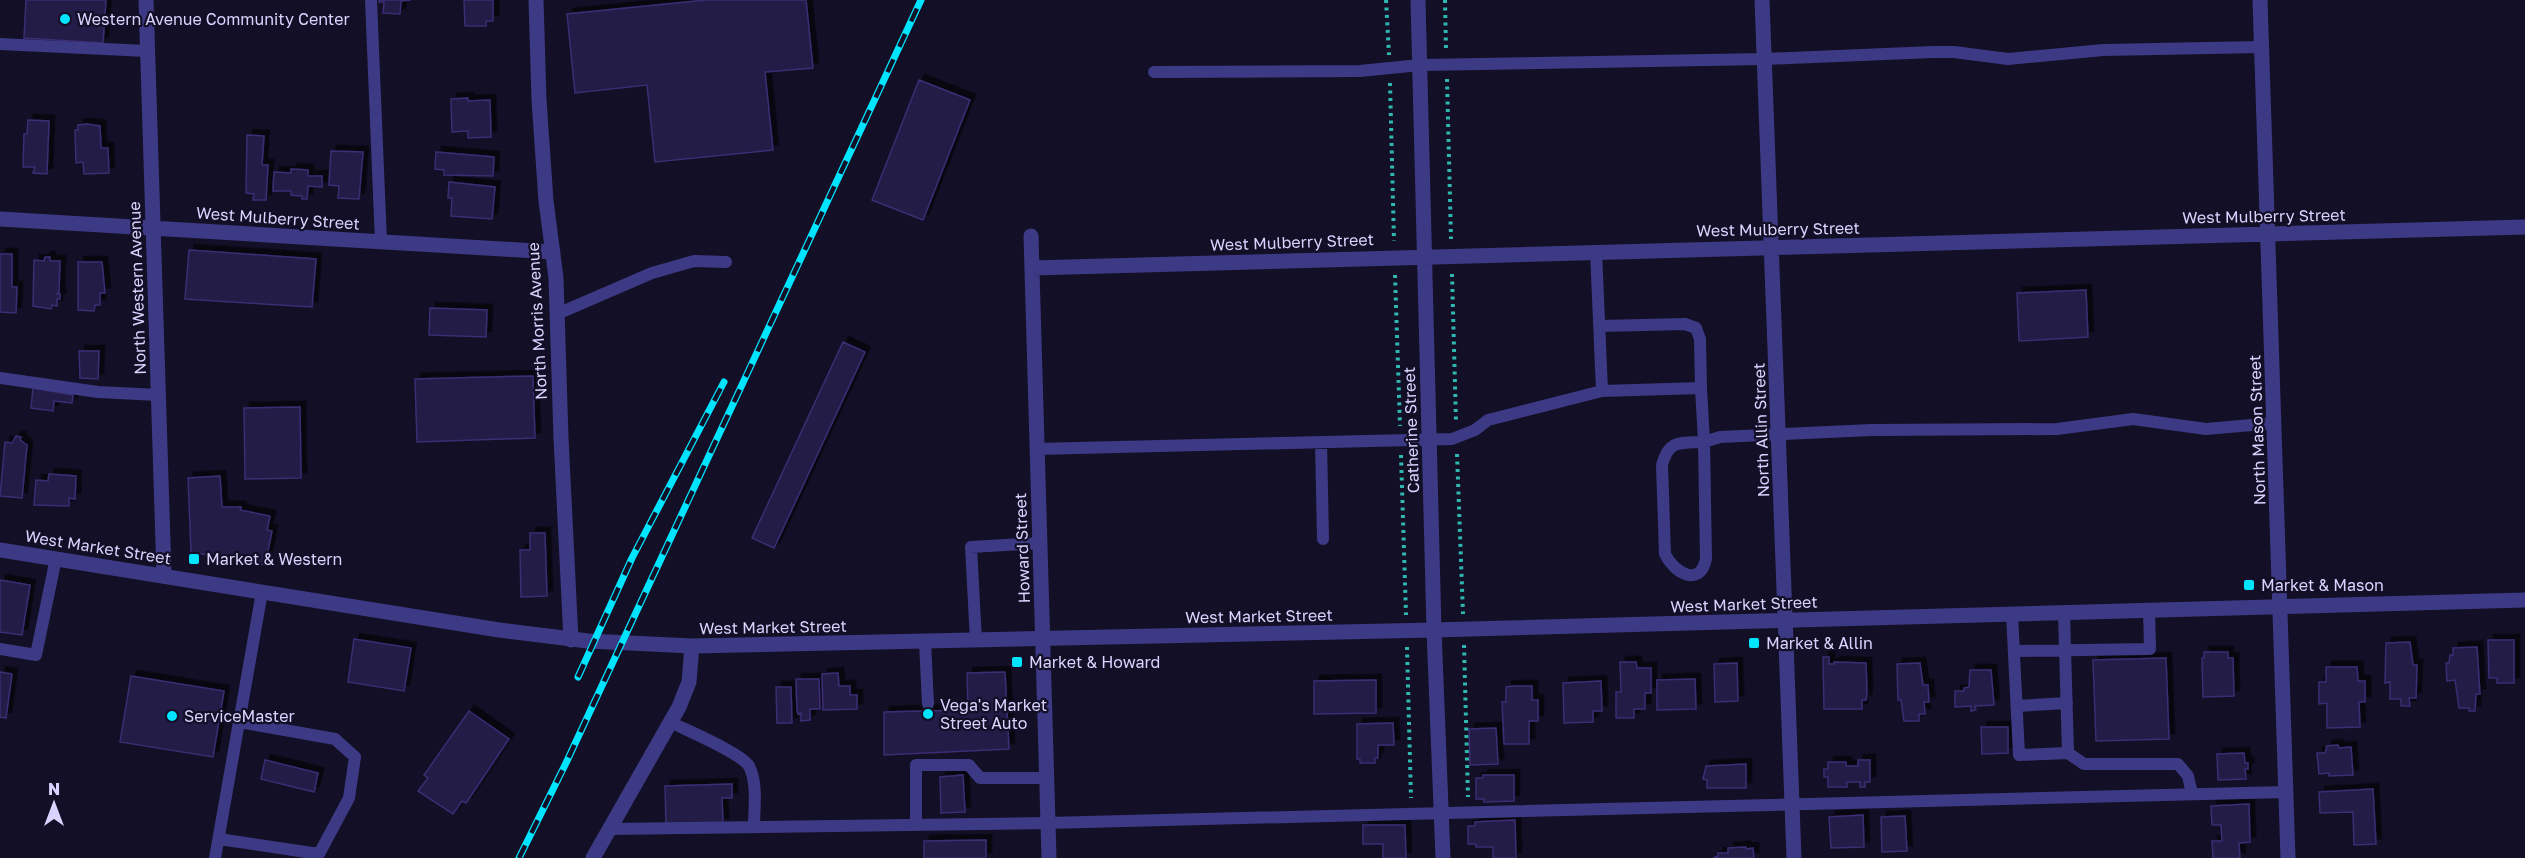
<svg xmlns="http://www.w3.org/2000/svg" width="2525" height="858" viewBox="0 0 2525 858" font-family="'Golos Text',sans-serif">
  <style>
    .building { fill: #241b47; stroke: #3b2d73; stroke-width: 1.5; filter: url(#shadow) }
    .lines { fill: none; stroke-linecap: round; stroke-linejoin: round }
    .path { stroke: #2fb8b0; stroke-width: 4; stroke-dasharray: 3 4.5; stroke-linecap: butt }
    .service { stroke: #3d3a85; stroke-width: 12 }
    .minor { stroke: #3d3a85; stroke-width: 15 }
    .tertiary { stroke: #3d3a85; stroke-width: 15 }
    .rail-casing { stroke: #00e5ff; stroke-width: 7 }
    .rail { stroke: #130f26; stroke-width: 4.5; stroke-dasharray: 14; stroke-linecap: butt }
    .poi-dot { fill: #00e5ff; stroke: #130f26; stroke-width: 2 }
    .labels { text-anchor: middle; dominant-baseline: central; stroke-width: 4.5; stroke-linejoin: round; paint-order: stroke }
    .poi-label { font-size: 16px; fill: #d9d4ff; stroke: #130f26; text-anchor: start }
    .street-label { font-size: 16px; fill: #d9d4ff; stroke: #130f26 }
  </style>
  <defs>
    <filter id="shadow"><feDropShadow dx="5.5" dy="-5.5" stdDeviation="0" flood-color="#0009"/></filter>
  </defs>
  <rect width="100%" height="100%" fill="#130f26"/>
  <path class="building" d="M26 0H106L103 43 24 38Z
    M379 0H411L401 1 400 14 383 13 384 2H379Z
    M464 0H493V21H486V26H465Z
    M706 0H806L813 68 765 72 773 150 655 162 647 85 575 93 567 14Z
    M919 80 970 100 923 220 872 200Z
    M468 98V101L490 100 491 137 468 138V131L452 132 451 99Z
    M28 120 49 121 47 174 33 173 35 167H23L24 134H27Z
    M87 124 100 126 101 148H108L109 173 84 174 83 162 76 163 75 130H78V125Z
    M247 135 264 136 262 165H268L266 200H253L254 194 246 193Z
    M331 151 363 152 359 199 338 198 339 186 329 185Z
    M436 152 494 157 493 176 444 175V170L435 169Z
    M291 169 308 170V176H322V187L308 186 307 199H302V196L291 195V191H273L274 172 291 173Z
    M449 182 495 187 492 219 451 216 452 198H448Z
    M189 250 316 259 312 307 185 299Z
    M0 254H12V287H17L16 313 0 312Z
    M45 257H50V261H60L59 292 57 294H60V299H57V306L52 305 51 309 33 306 34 260 44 261Z
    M78 262H102L105 293H100V305H95L94 311 78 310Z
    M2086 290 2088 337 2019 341 2017 293Z
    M430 308 487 310 486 337 429 335Z
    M843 342 865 352 774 548 752 538Z
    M79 351H99L98 379 80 378Z
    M533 376 535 438 417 442 415 379Z
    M33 388 73 395 72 403 54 401 53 411 31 408Z
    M300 407 301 478 245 479 244 408Z
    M16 436 21 437 20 440 27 445 22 498 0 496 5 442 12 443Z
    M49 474 76 476 75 499 69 498V506L34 505 36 480 48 481Z
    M220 476 222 507H241L240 510 270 516 267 530 272 531 265 565 191 552 188 478Z
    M530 533H545L547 596 521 597 520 550H530Z
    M0 580 30 585 22 635 0 632Z
    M354 639 411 648 404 691 348 682Z
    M2488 640H2514V683H2497V678H2489Z
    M2410 642 2413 665H2417L2416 698H2409L2410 706H2401V699H2390V682L2385 683 2386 643Z
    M2477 647 2480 694H2476L2475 711H2469V708H2459L2455 680 2447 681 2446 663H2449L2450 655H2453V648Z
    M2204 652H2228V658H2233L2234 696 2203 697 2202 658H2204Z
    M1823 657H1829V664H1834V662L1866 663 1867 694 1866 700H1862V709H1824Z
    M2166 658 2169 739 2096 741 2093 660Z
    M1620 662H1636L1637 668H1651V693H1645V709H1634V718H1616V692H1621Z
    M1737 663 1738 701 1715 702 1714 664Z
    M1920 663 1923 685H1928L1929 702H1924L1925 714H1919V721H1904L1901 700H1898L1897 664Z
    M2326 667H2357L2358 681H2365V702H2359L2360 727 2327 728V703L2319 704V682H2326Z
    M1970 670H1991L1994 705 1975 706 1976 710 1971 711V706L1955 707V691H1964V688L1969 687Z
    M0 672 12 674 6 718 0 717Z
    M1005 672 1009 749 884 755V712L968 710 967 673Z
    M838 673 839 686H850V695H857V709L823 710 822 674Z
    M131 676 224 691 213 757 120 742Z
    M796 679H819L820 709H810V720L801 721V713L798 714 797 710Z
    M1695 679 1696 709 1657 710V680Z
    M1376 680V713L1314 714V681Z
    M1601 681 1602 711H1593V722L1564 723 1563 683Z
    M1513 686H1532V700H1538V721H1529V744H1504L1502 702H1506V687Z
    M776 687H791L792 723H777Z
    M469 711 509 739 466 803 462 801 453 814 418 791 428 778 424 775Z
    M1393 723 1394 745H1378V758H1375V763H1360V759H1357V724Z
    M1981 727H2008V753L1982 754Z
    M1496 728 1498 764 1470 765 1469 729Z
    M2338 745 2339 748 2351 747 2353 775 2329 776V773L2319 774 2317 753H2325L2327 746Z
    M2244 753 2245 763H2248V769H2245L2246 779 2218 780 2217 754Z
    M265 760 318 773 314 792 261 779Z
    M1858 760H1870V782H1865V787H1860V782H1847V787H1828V777H1824V769H1828V762H1846V766H1858Z
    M1746 764V788H1707V780L1703 779 1706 766Z
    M963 775 965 812 941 813 940 777Z
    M1483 775H1514V801L1484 802V799H1476V778H1483Z
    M732 784V798H722L723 823 666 824 665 786Z
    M2373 789 2376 844 2354 845 2353 812 2320 813 2319 792Z
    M2249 804 2250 842 2239 843 2240 858H2213L2212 841H2222L2221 825H2212L2211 806Z
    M1863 815 1864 847 1831 848 1829 817Z
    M1905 816 1907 851 1882 852 1881 817Z
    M1515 820 1516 858H1493V847H1476V844H1468V826H1475V822Z
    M1363 825H1405L1406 858H1383V844H1363Z
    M986 840V858H924V841Z
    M1746 847V849L1753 848 1754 858H1713L1718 856V853H1728V848Z"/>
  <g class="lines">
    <path class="path" d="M1386 0 1389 55
      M1445 0 1446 50
      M1447 79 1451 239
      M1390 83 1394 241
      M1452 274 1456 422
      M1395 275 1400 426
      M1457 454 1463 614
      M1401 455 1406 615
      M1464 645 1468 797
      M1407 647 1411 798"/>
    <path class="service" d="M371 0 381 242
      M0 44 147 51
      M1154 72 1360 71 1420 65 1764 59 1933 52H1954L2008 59 2103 50 2261 47
      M1596 251 1602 391 1701 388 1704 442C1681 443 1669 439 1662 465L1665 554C1674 573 1700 588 1706 559L1704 442 1720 437 1872 430 2057 429 2133 419 2206 429 2275 423
      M557 314 652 273 694 261 726 262
      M1600 326 1685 324 1696 328 1700 339 1701 388
      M0 378 98 392 158 395
      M1321 442 1323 539
      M1036 449 1452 439 1475 430 1488 420 1602 391
      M2012 614 2019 755 2068 753 2064 613
      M976 641 971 547 1040 543
      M925 642 928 704
      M0 649 36 655 56 558
      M2014 651 2150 649 2149 610
      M2017 706 2067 703
      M670 722C686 730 741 753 749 766 758 784 754 808 754 827
      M2068 753 2084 764H2178L2188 776 2192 794
      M916 825V765H969L980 778H1045
      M609 829 1047 823 2286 792
      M219 839 319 854 349 798 355 757 335 739 239 722
      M215 858 262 592"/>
    <path class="minor" d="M146 0 164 575
      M536 0 539 100 546 201 556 278 561 438 571 640
      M1418 0 1434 630 1443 858
      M1762 0 1794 858
      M2260 0 2288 858
      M0 219 553 252
      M1031 236 1049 858
      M1032 268 2525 227"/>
    <path class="tertiary" d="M0 550 499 630 588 641 692 646 1434 630 2525 600
      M593 858 679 707 689 682 692 646"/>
    <defs>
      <path id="rail" d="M578 677 632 558 724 382
        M519 858 566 763 921 0"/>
    </defs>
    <use href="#rail" class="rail-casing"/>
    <use href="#rail" class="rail"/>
  </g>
  <g class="poi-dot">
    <circle cx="65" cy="19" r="6"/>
    <rect x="188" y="553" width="12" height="12" rx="3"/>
    <rect x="2243" y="579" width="12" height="12" rx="3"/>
    <rect x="1748" y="637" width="12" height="12" rx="3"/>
    <rect x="1011" y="656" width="12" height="12" rx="3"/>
    <circle cx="928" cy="714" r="6"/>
    <circle cx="172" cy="716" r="6"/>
  </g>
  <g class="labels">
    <g class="poi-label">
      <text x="77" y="19">Western Avenue Community Center</text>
      <text x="206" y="559">Market &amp; Western</text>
      <text x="2261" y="585">Market &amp; Mason</text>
      <text x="1766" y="643">Market &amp; Allin</text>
      <text x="1029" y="662">Market &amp; Howard</text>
      <text x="940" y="705">Vega's Market<tspan x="940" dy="18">Street Auto</tspan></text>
      <text x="184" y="716">ServiceMaster</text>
    </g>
    <g class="street-label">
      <text transform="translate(2264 216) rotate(-1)">West Mulberry Street</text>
      <text transform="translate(278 218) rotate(4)">West Mulberry Street</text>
      <text transform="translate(1778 229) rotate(-1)">West Mulberry Street</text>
      <text transform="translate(1292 242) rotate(-2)">West Mulberry Street</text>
      <text transform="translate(137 288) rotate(-92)">North Western Avenue</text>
      <text transform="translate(537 321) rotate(-93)">North Morris Avenue</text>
      <text transform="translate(1411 430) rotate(-92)">Catherine Street</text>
      <text transform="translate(1761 430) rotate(-92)">North Allin Street</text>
      <text transform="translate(2257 430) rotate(-92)">North Mason Street</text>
      <text transform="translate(98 547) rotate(9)">West Market Street</text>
      <text transform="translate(1022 548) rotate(-92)">Howard Street</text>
      <text transform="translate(1744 604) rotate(-2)">West Market Street</text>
      <text transform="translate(1259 616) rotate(-1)">West Market Street</text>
      <text transform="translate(773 627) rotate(-1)">West Market Street</text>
    </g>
  </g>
  <g transform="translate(54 804)" stroke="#130f26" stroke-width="4.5" paint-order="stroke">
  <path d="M0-4.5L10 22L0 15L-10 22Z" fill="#d9d4ff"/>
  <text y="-9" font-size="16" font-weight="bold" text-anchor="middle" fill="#d9d4ff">N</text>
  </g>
</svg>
